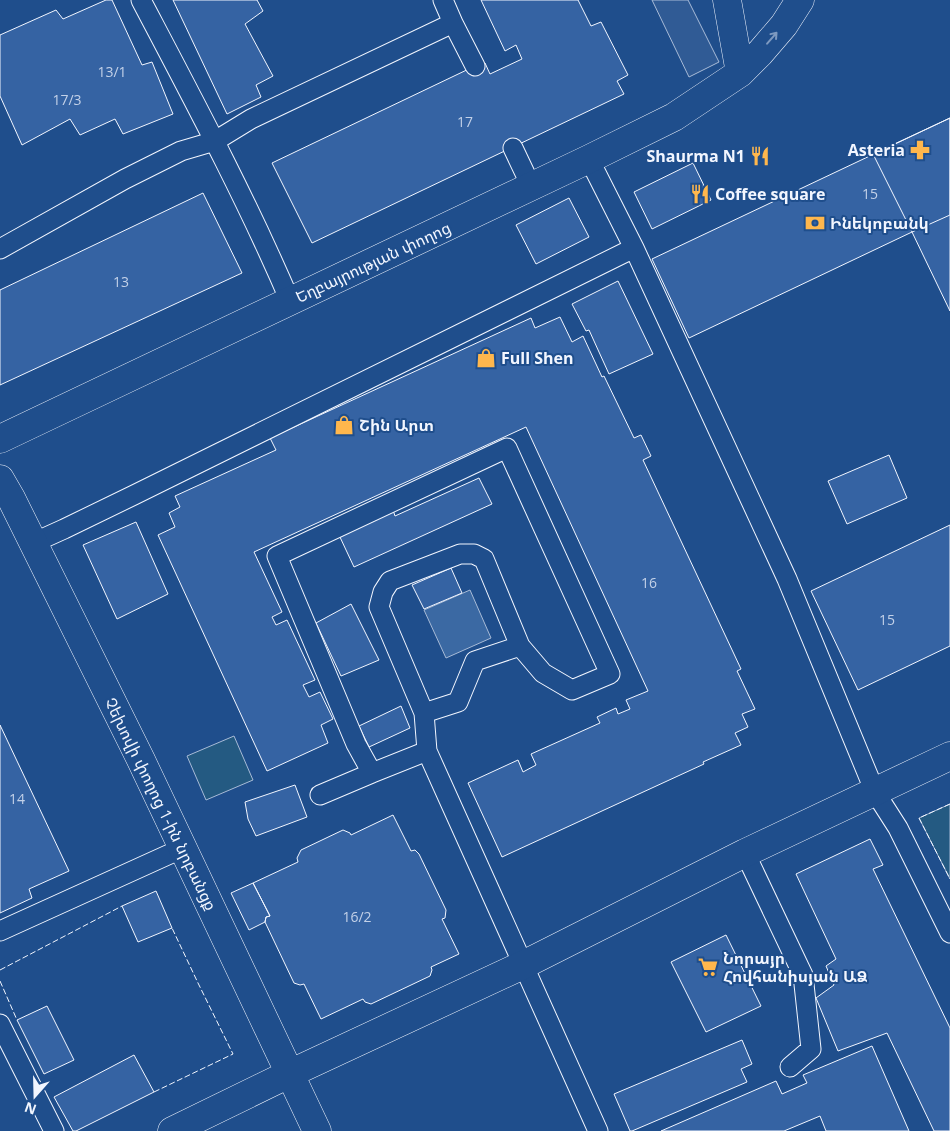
<svg xmlns="http://www.w3.org/2000/svg" width="950" height="1131" viewBox="0 0 950 1131" font-family="'Open Sans','Noto Sans Armenian',sans-serif">
  <style>
    .green { fill: #245a82; stroke: #a8bbd7 }
    .parking { fill: #305b95; stroke: #a8bbd7 }
    .water { fill: #3b69a3; stroke: #a8bbd7 }
    .building { fill: #3563a3; stroke: #f2f6ff }
    .lines { fill: none; stroke-linecap: round; stroke-linejoin: round }
    .service-casing { stroke: #f2f6ff; stroke-width: 21 }
    .minor-casing { stroke: #f2f6ff; stroke-width: 29 }
    .tertiary-casing { stroke: #f2f6ff; stroke-width: 29 }
    .service { stroke: #1f4e8c; stroke-width: 19 }
    .minor { stroke: #1f4e8c; stroke-width: 28 }
    .tertiary { stroke: #1f4e8c; stroke-width: 28 }
    .fence { stroke: #f2f6ff; stroke-width: 1; stroke-dasharray: 6 2.5; stroke-linecap: butt }
    .oneway { stroke: #7e9ac0 }
    .labels { text-anchor: middle; dominant-baseline: central; stroke-width: 4; stroke-linejoin: round; paint-order: stroke }
    .number-label { font-size: 14px; fill: #c3d1e8 }
    .poi-label { font-size: 16px; font-weight: bold; fill: #f2f6ff; stroke: #1f4e8c; text-anchor: start }
    .street-label { font-size: 16px; fill: #f2f6ff; stroke: #1f4e8c }
  </style>
  <rect width="100%" height="100%" fill="#1f4e8c"/>
  <path class="green" d="M234 736 253 780 206 800 187 756Z
    M950 804V879L919 818Z"/>
  <path class="parking" d="M652 0H688L719 62 689 77Z"/>
  <path class="water" d="M470 590 491 638 446 658 424 610Z"/>
  <path class="building" d="M106 0H112L142 65 152 62 173 114 123 134 115 119 80 135 70 119 22 145 0 96V35L56 10 63 19Z
    M173 0H257L263 11 245 24 273 76 256 85 261 97 227 114Z
    M481 0H578L591 26 601 22 628 75 617 81 624 94 312 243 272 163 475 66 485 63 490 74 522 59 516 45 505 51Z
    M950 118V311L912 232 689 338 652 259Z
    M950 118V215L912 232 873 154Z
    M693 163 711 200 652 229 634 192Z
    M203 193 242 273 0 385V290Z
    M569 198 589 237 536 264 516 225Z
    M618 281 653 354 609 374 589 330 586 331 572 304Z
    M560 317 572 342 583 336 602 377 604 376 634 438 641 435 651 456 643 460 741 669 737 671 755 709 742 714 748 727 735 733 741 745 703 762 704 764 502 857 468 783 518 760 523 772 536 765 531 754 600 723 597 717 616 708 618 714 630 709 626 700 648 691 526 427 254 552 282 612 272 617 276 625 287 620 315 680 303 685 309 697 320 692 333 719 321 725 328 743 267 771 158 535 175 527 169 513 180 507 175 496 276 450 270 438 531 318 535 328Z
    M889 455 907 498 847 524 828 481Z
    M479 478 492 504 354 567 339 535 393 510 395 516Z
    M136 522 168 594 117 619 83 545Z
    M950 525V646L858 690 811 591Z
    M451 568 462 593 424 609 412 585Z
    M351 604 379 660 341 676 316 623Z
    M401 706 410 728 369 747 359 726Z
    M0 725 69 871 29 889 32 898 0 913Z
    M295 785 307 817 256 836 248 819 245 802Z
    M393 815 411 851 415 850 419 854 446 910 445 918 442 919 459 954 431 967 432 970 430 976 371 1004 365 1002 363 999 321 1019 304 984 300 985 294 983 265 922 266 917 270 916 253 883 298 862 297 858 301 850 343 830 350 833 351 835Z
    M870 839 883 865 873 869 950 1028V1131H934L887 1033 838 1051 816 998 834 985 826 966 836 959 796 874Z
    M253 883 270 916 266 917 265 922 249 930 231 893Z
    M156 891 172 928 138 942 122 906Z
    M726 935 761 1006 706 1032 671 962Z
    M47 1006 74 1060 44 1074 17 1020Z
    M742 1040 752 1064 741 1069 747 1082 632 1131H630L614 1094Z
    M872 1046 909 1131H826L820 1116 784 1131H661L776 1081 782 1094 807 1083 803 1075Z
    M134 1055 154 1092 76 1131H73L54 1097Z"/>
  <g class="lines">
    <defs>
      <path id="service" d="M141 0C193 99 246 198 290 301
        M453 23 475 66
        M513 148 531 186
        M589 159 634 248 787 579 875 792 898 828 950 933
        M0 249 125 179 181 151 215 141 251 119 453 23 443 0
        M33 543 64 529 134 495 634 248
        M424 713 458 702 475 661 520 646 484 559 474 554H460L390 581 383 592 379 607 424 713 427 751 598 1131
        M427 751 372 773 356 744 277 556 507 448 610 674 572 690 543 673 520 646
        M320 795 372 773
        M745 853 803 975 811 1049 790 1067
        M0 931 183 848
        M0 1024 54 1131"/>
      <path id="minor" d="M0 479 11 498 141 760 317 1131
        M172 1131 289 1074 523 965 745 853 950 756"/>
      <path id="tertiary" d="M727 0 740 73
        M0 439 589 159 674 117 740 73 760 53 784 25 800 0"/>
    </defs>
    <use href="#service" class="service-casing"/>
    <use href="#minor" class="minor-casing"/>
    <use href="#tertiary" class="tertiary-casing"/>
    <use href="#service" class="service"/>
    <use href="#minor" class="minor"/>
    <use href="#tertiary" class="tertiary"/>
    <path class="fence" d="M950 804 919 818 950 879
      M0 970 122 906
      M0 981 17 1020
      M154 1092 233 1054 198 983 172 928"/>
  </g>
  <defs><path id="oneway-shaft" d="M-6 0H5M1.5-3L5.5 0L1.5 3" fill="none" stroke-width="1.6" stroke-linecap="round" stroke-linejoin="round" transform="scale(1.25)"/></defs>
  <use class="oneway" href="#oneway-shaft" transform="translate(772 38) rotate(-49)"/>
  <defs>
    <symbol id="pharmacy-bare" viewBox="-9 -9 18 18"><path d="M-2-6h4v4h4v4h-4v4h-4v-4h-4v-4h4Z" fill="#ffb74d" stroke="#1f4e8c" stroke-width="2.5" paint-order="stroke"/></symbol>
    <symbol id="restaurant-bare" viewBox="-9 -9 18 18"><path d="M-5-6h1v4h1v-4h1v4h1v-4h1v5L-1.5 .5V6h-2V.5L-5-1ZM5-6V6H3V1.5H1.5Q1.5-4 5-6Z" fill="#ffb74d" stroke="#1f4e8c" stroke-width="2.5" paint-order="stroke"/></symbol>
    <symbol id="bank-bare" viewBox="-9 -9 18 18"><path d="M-6-4H6V4H-6ZM0-2.3a2.3 2.3 0 1 0 0 4.6a2.3 2.3 0 1 0 0-4.6Z" fill="#ffb74d" stroke="#1f4e8c" stroke-width="2.5" paint-order="stroke"/></symbol>
    <symbol id="shop-bare" viewBox="-9 -9 18 18"><path d="M-5-2.5h2.3a2.7 3.5 0 0 1 5.4 0H5L5.5 6h-11ZM-1.5-2.5h3a1.5 2.3 0 0 0-3 0Z" fill="#ffb74d" stroke="#1f4e8c" stroke-width="2.5" paint-order="stroke"/></symbol>
    <symbol id="supermarket-bare" viewBox="-9 -9 18 18"><path d="M-6-5.5h2.5l.6 2H6L4.5 2H-2.5L-4.4-4H-6ZM-1.5 3.2a1.3 1.3 0 1 0 .1 0ZM3 3.2a1.3 1.3 0 1 0 .1 0Z" fill="#ffb74d" stroke="#1f4e8c" stroke-width="2.5" paint-order="stroke"/></symbol>
  </defs>
  <g fill-rule="evenodd">
    <use href="#pharmacy-bare" x="906" y="136" width="28" height="28"/>
    <use href="#restaurant-bare" x="746" y="142" width="28" height="28"/>
    <use href="#restaurant-bare" x="686" y="180" width="28" height="28"/>
    <use href="#bank-bare" x="801" y="209" width="28" height="28"/>
    <use href="#shop-bare" x="472" y="344" width="28" height="28"/>
    <use href="#shop-bare" x="330" y="411" width="28" height="28"/>
    <use href="#supermarket-bare" x="694" y="953" width="28" height="28"/>
  </g>
  <g class="labels">
    <g class="number-label">
      <text x="112" y="71">13/1</text>
      <text x="67" y="99">17/3</text>
      <text x="465" y="121">17</text>
      <text x="870" y="193">15</text>
      <text x="121" y="281">13</text>
      <text x="649" y="582">16</text>
      <text x="887" y="619">15</text>
      <text x="17" y="798">14</text>
      <text x="357" y="916">16/2</text>
    </g>
    <g class="poi-label">
      <text x="905" y="150" text-anchor="end">Asteria</text>
      <text x="745" y="156" text-anchor="end">Shaurma N1</text>
      <text x="715" y="194">Coffee square</text>
      <text x="830" y="223">Ինեկոբանկ</text>
      <text x="501" y="358">Full Shen</text>
      <text x="359" y="425">Շին Արտ</text>
      <text x="723" y="958">Նորայր<tspan x="723" dy="18">Հովհանիսյան ԱՁ</tspan></text>
    </g>
    <g class="street-label">
      <text transform="translate(373 262) rotate(-25)">Եղբայրության փողոց</text>
      <text transform="translate(161 804) rotate(64)">Չեխովի փողոց 1-ին նրբանցք</text>
    </g>
  </g>
  <g transform="translate(35 1096) rotate(200)" stroke="#1f4e8c" stroke-width="4" paint-order="stroke">
  <path d="M0-4L9 19L0 12L-9 19Z" fill="#f2f6ff"/>
  <text y="-8" font-size="14" font-weight="bold" text-anchor="middle" fill="#f2f6ff">N</text>
  </g>
</svg>
